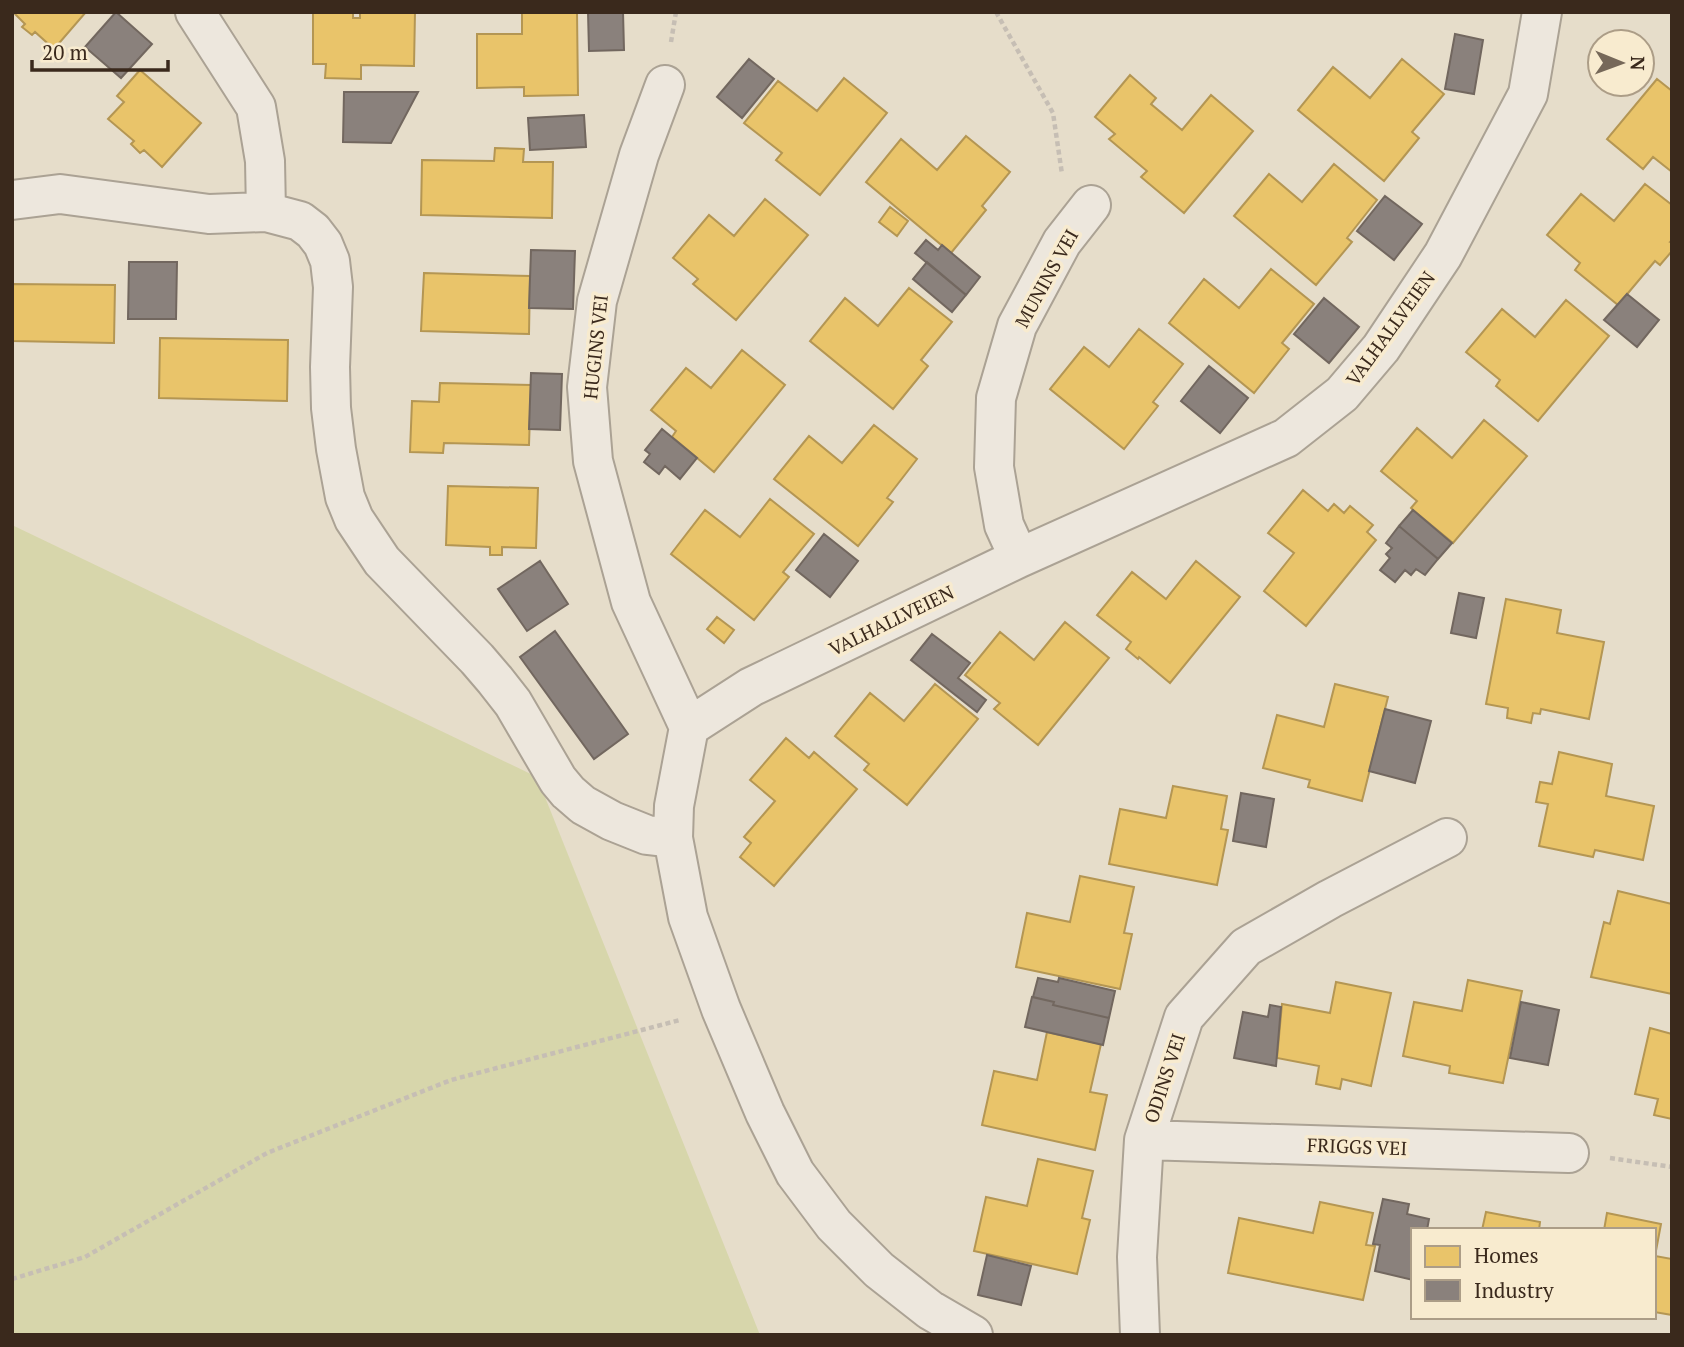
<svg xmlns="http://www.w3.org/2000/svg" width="1684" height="1347" viewBox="0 0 1684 1347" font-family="'PT Serif',serif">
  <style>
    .green { fill: #d7d6ab }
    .homes { fill: #e9c46a; stroke: #b49653; stroke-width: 2 }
    .industry { fill: #8a817c; stroke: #72675f; stroke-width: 2 }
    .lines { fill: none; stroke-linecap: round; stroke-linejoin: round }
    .minor-casing { stroke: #aba294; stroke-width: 42 }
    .path { stroke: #c6beb4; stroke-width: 4.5; stroke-dasharray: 5 3.5; stroke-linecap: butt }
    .minor { stroke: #ede7dd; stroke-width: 38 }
    .labels { text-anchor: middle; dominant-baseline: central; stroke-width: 7; stroke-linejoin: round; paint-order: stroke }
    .street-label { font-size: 19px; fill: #3a291c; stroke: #f8ebcf }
  </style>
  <rect width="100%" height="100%" fill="#e6ddca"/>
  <path class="green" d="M12 525 537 777 760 1335H12Z"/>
  <path class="homes" d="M13 12H86L54 49 35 32 32 35 22 27 25 24Z
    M313 12H353V18H360V12H415L414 66 361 65V79L325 78 326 64H313Z
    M522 12H577L578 95 524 96V87L477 88V34H522Z
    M1402 59 1444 94 1412 132 1419 138 1384 181 1298 110 1333 67 1370 98Z
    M140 70 201 123 162 167 144 150 140 153 131 144 134 141 108 119 124 102 117 96Z
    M1130 75 1156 98 1151 104 1182 130 1211 95 1253 131 1184 213 1141 177 1147 171 1109 139 1115 134 1095 117Z
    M844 78 887 113 820 195 776 160 782 153 744 123 778 81 817 111Z
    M1657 79 1672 91V172L1653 157 1643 169 1607 139Z
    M966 136 1010 172 982 206 986 210 951 253 866 182 901 139 937 170Z
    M495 148 524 149 523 162H553L552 218 421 215 422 160 494 161Z
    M1334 164 1377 200 1347 238 1352 242 1316 285 1234 216 1269 174 1302 202Z
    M1645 184 1672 205V240L1670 242 1672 243V251L1660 265 1655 261 1618 305 1575 270 1580 263 1547 235 1581 194 1614 221Z
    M765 199 808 235 736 320 693 284 698 279 673 258 709 215 734 236Z
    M890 207 908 221 897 236 879 222Z
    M1271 269 1314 304 1282 343 1289 349 1254 393 1169 323 1204 279 1239 308Z
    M424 273 530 276 529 334 421 331Z
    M12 284 115 285 114 343 12 341Z
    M909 288 952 322 921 360 928 366 893 409 810 341 845 298 878 326Z
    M1566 300 1609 336 1538 421 1496 386 1500 380 1466 352 1502 309 1535 337Z
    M1139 329 1183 364 1153 402 1158 406 1124 449 1050 389 1084 347 1109 367Z
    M160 338 288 340 287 401 159 398Z
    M742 350 785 385 714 472 672 437 676 431 651 410 686 368 711 388Z
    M440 383 531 385 529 445 444 443 443 453 410 452 412 401 439 402Z
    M1484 420 1527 456 1453 543 1413 510 1411 508 1417 501 1381 471 1417 428 1452 458Z
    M874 425 917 459 887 498 893 502 858 546 774 479 809 436 842 463Z
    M448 486 538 488 536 548 502 547V555H490V547L446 545Z
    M1303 490 1328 511 1334 504 1344 513 1350 506 1373 525 1367 532 1376 540 1306 626 1264 591 1294 553 1268 533Z
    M770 499 814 534 783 572 789 577 754 620 671 554 705 510 740 537Z
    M1196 561 1240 597 1170 683 1139 657 1138 659 1126 649 1131 642 1097 615 1132 572 1166 599Z
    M1506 599 1561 610 1557 633 1604 642 1589 719 1541 709 1540 714 1533 713 1531 723 1507 718 1508 708 1486 704Z
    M717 617 734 630 724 643 707 629Z
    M1065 622 1109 658 1038 745 994 709 1000 703 965 675 1000 632 1034 660Z
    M935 684 978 719 907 805 864 770 869 764 835 736 870 693 904 721Z
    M1335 684 1388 697 1362 801 1308 787 1310 780 1263 768 1277 715 1324 727Z
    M786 738 809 758 814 752 857 789 774 886 740 857 751 843 744 837 775 801 750 780Z
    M1559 752 1612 764 1606 796 1654 806 1643 860 1595 850 1593 857 1539 846 1548 804 1536 802 1540 782 1552 784Z
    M1173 786 1227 796 1221 829 1228 830 1217 885 1109 864 1120 809 1166 818Z
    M1080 876 1134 887 1124 933 1132 934 1120 989 1016 967 1027 913 1070 922Z
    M1618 891 1672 904V994L1591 977 1604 922 1610 924Z
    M1468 980 1522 991 1503 1083 1449 1073 1450 1066 1403 1056 1414 1002 1462 1011Z
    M1336 982 1391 993 1371 1086 1342 1079 1340 1089 1316 1084 1319 1066 1277 1058 1282 1004 1330 1013Z
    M1650 1028 1672 1034V1119L1654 1115 1658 1099 1635 1094Z
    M1047 1032 1101 1044 1090 1092 1107 1095 1095 1150 982 1125 994 1071 1037 1080Z
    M1038 1159 1093 1171 1082 1218 1090 1220 1077 1274 974 1251 986 1197 1027 1206Z
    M1320 1202 1373 1213 1366 1245 1375 1246 1363 1300 1228 1273 1239 1218 1313 1233Z
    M1486 1212 1540 1222 1539 1230H1482Z
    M1607 1213 1661 1224 1655 1256 1672 1259V1315L1654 1312V1230H1604Z"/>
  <path class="industry" d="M116 12 152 44 121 78 85 47Z
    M588 12H623L624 50 589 51Z
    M1455 34 1483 40 1474 94 1445 89Z
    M749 59 774 79 742 118 717 97Z
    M344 92H418L391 143 343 142Z
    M584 115 586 147 530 150 528 118Z
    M1385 196 1422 224 1394 260 1357 231Z
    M926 240 938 250 942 245 980 277 966 295 915 253Z
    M531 250 575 251 573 309 529 308Z
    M129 262H177L176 319H128Z
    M927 262 966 295 952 312 913 279Z
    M1627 294 1659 320 1637 347 1604 320Z
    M1324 298 1359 327 1329 363 1294 334Z
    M1209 366 1248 398 1220 433 1181 401Z
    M531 373 562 374 560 430 529 429Z
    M662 429 697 458 680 479 665 466 659 474 644 462 650 454 645 450Z
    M1413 510 1452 543 1438 559 1399 526Z
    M1399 526 1438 559 1425 575 1416 569 1411 575 1405 570 1395 582 1380 570 1390 558 1386 554 1392 548 1386 543Z
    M824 534 858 561 830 597 796 570Z
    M540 561 568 604 527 631 498 589Z
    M1459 593 1484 598 1476 638 1451 633Z
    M555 631 628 734 594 759 520 657Z
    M932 634 970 663 958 678 986 700 977 712 911 660Z
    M1385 709 1431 721 1415 783 1369 771Z
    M1241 793 1274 799 1266 847 1233 841Z
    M1038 978 1058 982 1059 978 1115 991 1109 1018 1053 1005 1054 1002 1033 997Z
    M1032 997 1054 1002 1053 1005 1109 1018 1103 1045 1025 1027Z
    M1521 1002 1559 1010 1548 1065 1510 1058Z
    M1270 1005 1281 1007 1276 1066 1234 1058 1243 1012 1268 1017Z
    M1383 1199 1409 1204 1407 1214 1429 1219 1427 1230H1413V1280L1375 1271 1380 1245 1373 1244Z
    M987 1255 1031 1266 1021 1305 978 1295Z"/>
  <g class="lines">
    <defs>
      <path id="minor" d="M195 12 256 107 265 161 266 212
        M665 85 639 155 597 301 587 387 593 461 631 602 689 727
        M12 200 60 194 209 214 266 212 300 221 313 231 323 244 330 261 333 287 330 367 331 408 336 449 345 497 354 519 382 561 477 659 495 680 513 703 558 780 568 792 583 805 612 821 647 835 673 838
        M1019 558 1004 525 994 467 996 398 1017 326 1062 242 1091 205
        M1144 1140 1569 1153
        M973 1335 930 1310 879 1270 834 1225 795 1173 765 1113 721 1009 688 917 673 838 674 806 689 727 751 687 1019 558 1286 438 1342 394 1381 348 1443 255 1528 94 1542 12
        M1140 1335 1137 1257 1144 1140 1184 1017 1246 947 1330 899 1447 838"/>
    </defs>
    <use href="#minor" class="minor-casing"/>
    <path class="path" d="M996 12 1053 113 1062 174
      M671 42 676 12
      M1610 1158 1672 1167
      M12 1279 85 1257 267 1153 451 1080 680 1020"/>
    <use href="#minor" class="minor"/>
  </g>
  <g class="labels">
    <g class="street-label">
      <text transform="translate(1046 278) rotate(-61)">MUNINS VEI</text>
      <text transform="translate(1390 328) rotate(-54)">VALHALLVEIEN</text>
      <text transform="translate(595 347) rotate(-84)">HUGINS VEI</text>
      <text transform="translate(891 620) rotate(-26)">VALHALLVEIEN</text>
      <text transform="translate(1164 1078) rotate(-72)">ODINS VEI</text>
      <text transform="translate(1357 1146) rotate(2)">FRIGGS VEI</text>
    </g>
  </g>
  <rect width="1684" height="1347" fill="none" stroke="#3a291c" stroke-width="28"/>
  <rect x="1411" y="1228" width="245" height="91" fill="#f8ebcf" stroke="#ac9d87" stroke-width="2"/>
  <rect x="1425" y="1246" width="35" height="21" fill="#e9c46a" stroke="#ac9d87" stroke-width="2"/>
  <text x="1474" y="1263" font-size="21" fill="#3a291c">Homes</text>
  <rect x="1425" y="1280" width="35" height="21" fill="#8a817c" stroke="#ac9d87" stroke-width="2"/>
  <text x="1474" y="1298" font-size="21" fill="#3a291c">Industry</text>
  <g transform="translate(1621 63) rotate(91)"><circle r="33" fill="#f8ebcf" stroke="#ac9d87" stroke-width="2"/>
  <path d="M0-5L12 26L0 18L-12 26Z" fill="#766859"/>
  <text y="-10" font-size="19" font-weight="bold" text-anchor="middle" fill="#3a291c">N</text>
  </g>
  <path d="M32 60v10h136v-10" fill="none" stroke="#3a291c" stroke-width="3.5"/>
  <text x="42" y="60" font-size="21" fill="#3a291c" stroke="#f8ebcf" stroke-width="5" paint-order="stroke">20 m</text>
</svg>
